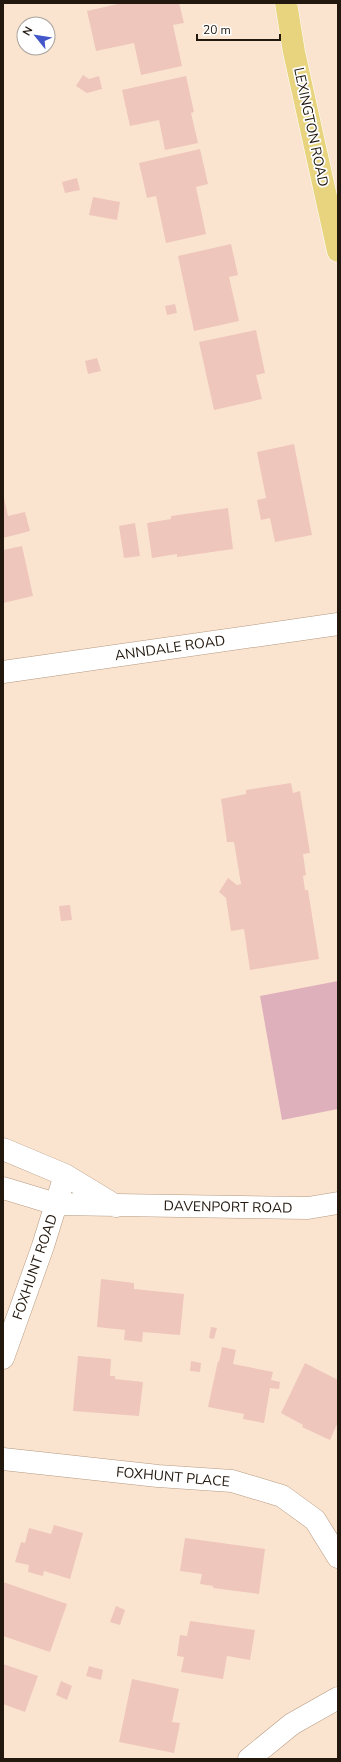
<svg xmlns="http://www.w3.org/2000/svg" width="341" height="1762" viewBox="0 0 341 1762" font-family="'Nunito Sans',sans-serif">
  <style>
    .green { fill: #deb0bb }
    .building { fill: #eec6bc }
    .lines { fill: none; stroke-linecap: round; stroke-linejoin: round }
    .minor-casing { stroke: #b49980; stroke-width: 23 }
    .major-casing { stroke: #fff; stroke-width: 23 }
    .minor { stroke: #fff; stroke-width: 22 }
    .major { stroke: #e8d47e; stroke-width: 22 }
    .labels { text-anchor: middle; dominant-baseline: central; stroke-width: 3.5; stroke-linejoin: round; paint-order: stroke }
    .street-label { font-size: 14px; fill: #22180e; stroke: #fff }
  </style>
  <rect width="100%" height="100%" fill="#fbe4cf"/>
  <path class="green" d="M338 981V1109L282 1120 260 996Z"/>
  <path class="building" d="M122 3H179L184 23 173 25 182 66 141 75 134 43 96 51 87 11Z
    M83 75 89 79 99 76 102 89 87 93 76 86Z
    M186 76 194 112 191 113 198 143 165 150 159 120 130 126 122 90Z
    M200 149 208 184 196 187 206 234 166 243 156 196 147 198 139 163Z
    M77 178 80 190 65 193 62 182Z
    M93 197 120 202 117 220 89 215Z
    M231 244 238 275 229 277 239 321 194 331 178 256Z
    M175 304 177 313 167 315 165 306Z
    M256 330 265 373 256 375 262 399 214 410 199 342Z
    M97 358 101 371 88 374 85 361Z
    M294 444 312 535 275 542 270 518 261 520 257 500 266 498 257 452Z
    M4 498 8 516 25 512 30 531 3 538Z
    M228 508 233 549 177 557V554L152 558 147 523 171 519V516Z
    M135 523 140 556 124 558 119 526Z
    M22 546 33 596 3 603V550Z
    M291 783 293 793 300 791 310 853 303 854 306 875 303 876 305 890H308L319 959 250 970 244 929 231 931 226 898 219 892 228 878 237 885 241 884 234 842H227L221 799 246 794V790Z
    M70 905 72 920 61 921 59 906Z
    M101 1279 134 1283V1289L184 1294 180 1335 143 1332 142 1342 124 1340 125 1330 97 1327Z
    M211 1327 217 1328 214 1339 209 1338Z
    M222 1347 236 1350 233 1364 273 1372 271 1380 280 1382 279 1389 270 1388 264 1423 243 1419 244 1414 208 1407 218 1361 219 1362Z
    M78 1356 111 1359 110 1376H115V1379L143 1382 139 1416 73 1411Z
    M191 1361 201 1363 200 1372 190 1371Z
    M305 1363 338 1380V1422L330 1440 302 1427 303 1425 281 1413Z
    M54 1525 83 1533 70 1579 44 1571 43 1576 28 1572 29 1565 15 1562 21 1542 25 1543 29 1528 51 1534Z
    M185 1538 265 1549 259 1594 213 1588V1586L200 1584 202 1574 180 1571Z
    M3 1582 67 1604 50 1652 3 1636Z
    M116 1606 125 1610 120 1625 110 1622Z
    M190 1621 255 1630 250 1660 227 1656 223 1679 181 1672 184 1657 177 1656 180 1635 187 1636Z
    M3 1664 38 1676 25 1712 3 1704Z
    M89 1666 103 1670 101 1680 86 1676Z
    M132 1679 179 1689 172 1722 180 1723 174 1753 119 1742Z
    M61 1681 72 1686 67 1700 56 1695Z"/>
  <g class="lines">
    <defs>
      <path id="minor" d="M3 672 338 624
        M3 1149 65 1175 116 1206
        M3 1188 56 1204 308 1208 338 1203
        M3 1358 43 1246 65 1175
        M3 1459 158 1476 232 1481 282 1496 315 1520 338 1557
        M249 1759 292 1724 338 1698"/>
      <path id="major" d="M286 3 294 52 338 251"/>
    </defs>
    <use href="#minor" class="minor-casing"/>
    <use href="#major" class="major-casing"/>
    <use href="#minor" class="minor"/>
    <use href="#major" class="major"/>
  </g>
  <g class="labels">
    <g class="street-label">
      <text transform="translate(311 127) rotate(78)">LEXINGTON ROAD</text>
      <text transform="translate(170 648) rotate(-8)">ANNDALE ROAD</text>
      <text transform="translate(228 1207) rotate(1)">DAVENPORT ROAD</text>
      <text transform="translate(35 1267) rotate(-71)">FOXHUNT ROAD</text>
      <text transform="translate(173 1477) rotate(5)">FOXHUNT PLACE</text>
    </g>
  </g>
  <rect width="341" height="1762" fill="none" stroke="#22180e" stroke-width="8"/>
  <g transform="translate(36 36) rotate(300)"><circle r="19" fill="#ffffff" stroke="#a7a39f"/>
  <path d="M0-3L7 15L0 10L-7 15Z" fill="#4256c9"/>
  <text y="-6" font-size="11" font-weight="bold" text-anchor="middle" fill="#22180e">N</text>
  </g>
  <path d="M197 34v6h83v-6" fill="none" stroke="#22180e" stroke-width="2"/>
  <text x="203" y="34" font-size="12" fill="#22180e" stroke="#ffffff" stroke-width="3" paint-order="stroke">20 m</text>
</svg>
